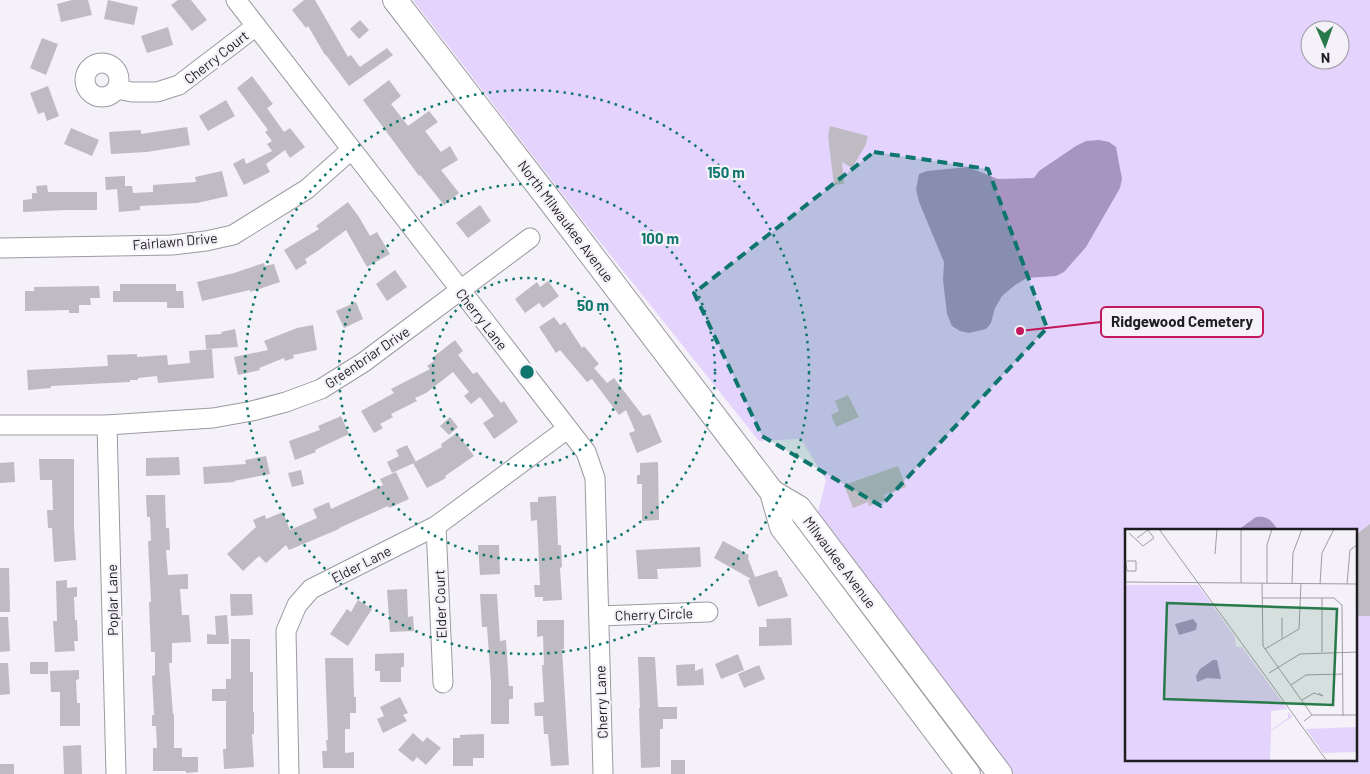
<svg xmlns="http://www.w3.org/2000/svg" width="1370" height="774" viewBox="0 0 1370 774" font-family="Barlow,sans-serif">
  <rect width="100%" height="100%" fill="#f4f1f8"/>
  <path fill="#e4d3fc" fill-rule="evenodd" d="M 413,0 L 1370,0 L 1370,774 L 1014,774 L 817,516 L 826,480 L 801,439 L 759,441 L 584,222 ZM 1310,30 L 1340,30 L 1340,60 L 1310,60 ZM 1126,530 L 1356,530 L 1356,760 L 1126,760 Z"/>
  <g fill="#a794c1">
    <polygon points="1099,140 1109,142 1116,147 1122,179 1120,188 1086,247 1064,272 1056,276 1027,278 1015,285 1002,296 995,308 991,323 986,329 969,333 960,331 952,326 947,314 943,280 944,262 919,202 916,189 919,174 927,171 968,167 998,179 1034,178 1039,171 1076,146 1086,141"/>
    <path d="M 1256,517 C 1268,516 1272,521 1278,530 L 1238,530 Z"/>
  </g>
  <g fill="#bebbc2">
    <polygon points="72,0 88,0 92,15 61,22 57,4"/>
    <polygon points="108,0 138,7 134,25 104,19"/>
    <polygon points="178,0 191,0 207,20 192,31 171,5"/>
    <polygon points="304,0 315,0 348,57 351,55 360,67 387,48 393,55 349,86 326,55 325,55 308,26 306,28 292,10"/>
    <polygon points="360,20 369,30 359,39 350,29"/>
    <polygon points="168,27 173,45 147,53 141,36"/>
    <polygon points="42,38 58,44 46,75 30,68"/>
    <polygon points="252,76 273,104 267,108 284,132 290,128 305,147 290,158 285,150 266,164 270,172 244,185 233,164 244,158 246,164 272,151 267,144 272,141 265,132 268,130 237,88"/>
    <polygon points="389,80 401,96 391,104 408,126 429,111 438,122 425,131 441,152 450,146 458,160 441,170 459,193 444,205 420,175 419,176 363,100"/>
    <polygon points="48,86 59,116 47,121 44,112 38,114 30,93"/>
    <polygon points="226,100 235,116 208,131 199,116"/>
    <polygon points="830,126 868,136 865,146 852,168 842,162 844,184 834,185 828,136"/>
    <polygon points="187,127 190,145 147,152 111,154 109,132 141,130 141,134"/>
    <polygon points="71,128 99,140 92,156 64,144"/>
    <polygon points="222,171 228,196 197,203 140,206 140,210 119,212 117,189 106,190 105,177 125,176 125,186 132,186 133,193 153,192 153,185 196,182 195,177"/>
    <polygon points="47,185 48,192 97,192 97,210 66,210 23,212 23,200 32,199 32,193 37,193 36,186"/>
    <polygon points="348,202 359,217 370,236 377,232 390,254 367,267 346,230 319,250 305,259 307,263 296,270 284,250 319,229 316,226"/>
    <polygon points="480,205 491,221 468,238 456,223"/>
    <polygon points="264,263 265,266 274,264 280,282 250,292 250,290 202,301 197,282 234,273"/>
    <polygon points="395,270 407,287 387,301 376,284"/>
    <polygon points="548,281 559,296 543,308 539,303 525,313 515,299 537,282 540,287"/>
    <polygon points="120,284 176,284 176,291 183,291 184,308 167,308 167,302 113,302 113,291 120,291"/>
    <polygon points="99,286 100,298 90,298 91,305 79,305 79,313 69,313 69,310 25,311 25,291 34,291 34,287"/>
    <polygon points="356,302 363,319 344,328 336,311"/>
    <polygon points="554,317 560,325 565,322 582,348 584,346 599,364 594,368 607,383 614,378 643,416 650,414 662,442 637,453 629,433 635,431 626,410 619,415 592,379 587,382 560,350 556,353 539,327"/>
    <polygon points="313,325 317,350 293,355 294,358 285,361 284,358 259,368 260,370 238,375 234,357 268,350 264,341 297,328"/>
    <polygon points="235,329 238,347 206,349 205,335 222,334 221,332"/>
    <polygon points="455,340 463,351 458,355 473,374 477,372 501,403 504,401 518,422 494,439 483,423 494,416 480,397 471,404 464,396 469,392 453,372 426,393 415,398 417,401 391,414 393,417 380,424 383,428 374,433 361,411 394,393 391,389 430,369 427,366 434,361 432,358"/>
    <polygon points="212,349 214,378 158,383 157,376 138,378 138,380 130,380 130,382 51,386 51,388 28,390 27,370 108,366 107,355 137,354 137,357 167,355 168,365 190,363 189,351"/>
    <polygon points="848,395 859,417 836,427 831,415 839,411 835,401"/>
    <polygon points="341,416 349,434 315,450 316,452 295,460 289,441 320,430 318,426"/>
    <polygon points="450,417 458,427 449,435 440,426"/>
    <polygon points="457,433 474,456 445,476 446,478 427,488 413,463 442,447 441,444"/>
    <polygon points="407,445 416,462 392,473 387,462 399,456 396,450"/>
    <polygon points="266,456 270,474 234,481 235,482 204,484 203,467 246,464 245,460"/>
    <polygon points="179,457 180,475 146,476 146,458"/>
    <polygon points="39,459 74,459 74,527 76,560 54,562 52,528 48,528 47,510 53,510 52,480 40,480"/>
    <polygon points="14,462 15,482 0,483 0,463"/>
    <polygon points="658,462 659,520 642,521 642,484 637,484 637,475 640,475 640,463"/>
    <polygon points="898,466 906,487 884,495 886,500 869,506 868,502 853,508 844,485"/>
    <polygon points="301,470 304,484 292,487 288,473"/>
    <polygon points="396,472 409,499 389,508 388,506 339,528 339,529 289,550 286,545 266,563 259,556 243,571 227,554 256,527 253,520 265,515 266,519 283,512 290,530 317,518 313,509 329,502 331,509 383,485 380,479"/>
    <polygon points="146,495 165,495 166,528 169,528 170,550 166,550 168,575 188,574 188,589 180,589 182,615 189,615 191,642 172,643 172,663 169,663 173,714 174,714 174,748 182,748 182,757 198,757 198,772 186,773 186,771 153,771 153,748 157,748 156,726 152,726 152,715 154,715 152,676 155,675 155,652 151,652 149,602 151,602 148,541 151,541 150,517 147,517"/>
    <polygon points="556,496 558,545 561,545 562,567 560,568 562,600 543,601 543,597 535,597 534,585 540,585 537,520 531,521 530,502 538,502 538,497"/>
    <polygon points="1370,524 1370,616 1361,616 1356,615 1356,535"/>
    <polygon points="723,541 749,555 748,558 755,577 777,570 779,577 781,577 788,596 758,607 748,580 751,579 714,558"/>
    <polygon points="478,545 499,545 500,574 480,575"/>
    <polygon points="700,547 701,567 657,569 658,579 638,579 636,550"/>
    <polygon points="0,568 9,568 10,612 0,612"/>
    <polygon points="67,580 67,588 77,587 77,597 74,597 75,620 77,620 78,641 74,641 75,651 55,652 53,621 57,621 56,581"/>
    <polygon points="407,589 408,617 413,616 414,631 390,632 387,590"/>
    <polygon points="230,594 252,594 253,615 231,616"/>
    <polygon points="480,594 497,594 500,641 506,640 509,686 513,686 513,699 509,699 509,724 491,724 491,683 487,627 482,627"/>
    <polygon points="358,600 372,609 348,646 330,634 347,609 351,612"/>
    <polygon points="227,615 229,644 207,644 207,634 216,635 215,616"/>
    <polygon points="0,617 8,617 10,651 0,652"/>
    <polygon points="791,618 792,645 759,646 759,627 767,627 766,619"/>
    <polygon points="537,620 564,620 564,649 562,649 569,765 551,766 548,734 544,734 543,716 535,716 534,703 544,702 542,665 544,665 543,636 537,637"/>
    <polygon points="231,639 250,639 250,672 253,672 253,712 254,712 254,734 252,734 254,767 224,769 223,749 226,749 226,701 212,701 212,689 226,689 226,679 231,679"/>
    <polygon points="404,653 404,667 401,667 401,682 380,682 380,671 375,671 375,654"/>
    <polygon points="738,654 744,670 721,679 715,664"/>
    <polygon points="638,657 655,657 658,707 677,707 677,719 663,719 663,729 660,729 660,767 641,768 639,708 640,708"/>
    <polygon points="325,658 353,658 354,697 356,697 356,713 350,713 350,729 345,729 345,753 354,752 354,768 323,768 322,751 327,751 326,740 328,740"/>
    <rect x="30" y="662" width="18" height="12"/>
    <polygon points="0,663 8,663 10,694 0,695"/>
    <polygon points="695,664 695,671 703,668 704,685 677,686 676,665"/>
    <polygon points="759,665 765,679 744,688 738,674"/>
    <polygon points="79,670 79,679 76,680 77,703 80,703 80,726 60,726 60,692 51,692 50,671"/>
    <polygon points="400,697 408,713 403,715 407,721 383,733 377,719 384,716 380,707"/>
    <polygon points="413,733 423,742 427,737 441,748 426,765 417,757 413,762 398,750"/>
    <polygon points="484,734 484,758 473,758 473,766 453,766 453,738 460,738 460,735"/>
    <polygon points="81,745 82,774 64,774 63,746"/>
    <rect x="671" y="760" width="14" height="14"/>
    <rect x="0" y="764" width="14" height="10"/>
  </g>
  <g fill="none" stroke-linecap="round" stroke-linejoin="round">
    <defs>
      <g id="minor">
        <polyline points="236,0 586,452 595,478 603,774"/>
        <circle cx="102" cy="80" r="17"/>
        <polyline points="117,89 132,92 157,92 179,85 256,26"/>
        <polyline points="0,248 172,245 206,241 233,235 307,189 351,150"/>
        <polyline points="0,425 107,425 213,418 252,411 286,402 321,389 364,362 530,238"/>
        <polyline points="107,425 116,774"/>
        <polyline points="436,526 443,683"/>
        <polyline points="599,616 708,612"/>
        <polyline points="289,774 286,631 297,605 311,589 436,526 567,429"/>
      </g>
      <g id="major">
        <polyline points="395,0 551,202 772,492 782,527 968,774"/>
        <polyline points="772,492 799,508 1000,774"/>
      </g>
    </defs>
    <use href="#minor" stroke="#9c9aa1" stroke-width="21"/>
    <use href="#major" stroke="#9c9aa1" stroke-width="26"/>
    <use href="#minor" stroke="#fff" stroke-width="19"/>
    <use href="#major" stroke="#fff" stroke-width="24"/>
  </g>
  <path fill="#0f766e" fill-opacity="0.2" stroke="#0f766e" stroke-width="4" stroke-dasharray="10 6" stroke-linejoin="round" d="M 874,152 L 988,169 L 1047,328 L 881,506 L 762,436 L 694,293 Z"/>
  <g fill="none" stroke="#0f766e" stroke-width="2.5" stroke-dasharray="2.5 5">
    <circle cx="527" cy="372" r="94"/>
    <circle cx="527" cy="372" r="188"/>
    <circle cx="527" cy="372" r="282"/>
  </g>
  <g text-anchor="middle" dominant-baseline="central" stroke-width="4.5" stroke-linejoin="round" paint-order="stroke">
    <g font-size="14" fill="#1e1d20" stroke="#f4f1f8">
      <text transform="translate(216 57) rotate(-38)">Cherry Court</text>
      <text transform="translate(566 221) rotate(53)">North Milwaukee Avenue</text>
      <text transform="translate(175 241) rotate(-5)">Fairlawn Drive</text>
      <text transform="translate(482 319) rotate(52)">Cherry Lane</text>
      <text transform="translate(367 357) rotate(-34)">Greenbriar Drive</text>
      <text transform="translate(840 562) rotate(53)">Milwaukee Avenue</text>
      <text transform="translate(361 564) rotate(-27)">Elder Lane</text>
      <text transform="translate(112 600) rotate(-91)">Poplar Lane</text>
      <text transform="translate(440 604) rotate(-92)">Elder Court</text>
      <text transform="translate(654 614) rotate(-2)">Cherry Circle</text>
      <text transform="translate(601 702) rotate(-92)">Cherry Lane</text>
    </g>
  </g>
  <g transform="translate(1125 529)">
    <rect width="232" height="232" fill="#f4f1f8"/>
    <path d="M 0,56 L 73,56 L 110,108 L 111,118 L 117,118 L 162,180 L 146,182 L 146,201 L 163,189 L 163,183 L 167,188 L 146,202 L 145,231 L 0,232 ZM 232,198 L 232,223 L 198,224 L 181,200 Z" fill="#e4d3fc"/>
    <path d="M 68,90 L 72,95 L 71,101 L 54,106 L 50,95 ZM 88,131 L 92,131 L 96,150 L 82,149 L 72,153 L 71,147 L 75,140 Z" fill="#a794c1"/>
    <path fill="none" stroke="#9e9ca2" stroke-width="1" d="M 34,0 L 202,232M 4,4 L 18,17 L 29,9 L 23,1 L 12,9M 90,25 L 92,0M 0,27 L 2,42 L 11,42 L 11,32 L 2,32M 0,53 L 233,55M 116,54 L 116,0M 137,54 L 138,117 L 187,186M 142,54 L 142,16 L 147,0M 167,54 L 168,24 L 177,0M 195,55 L 197,24 L 209,0M 222,55 L 225,21 L 233,15M 137,69 L 209,69 L 217,76M 217,76 L 218,187M 157,89 L 157,109M 140,120 L 174,100 L 176,54M 197,123 L 197,69M 144,144 L 175,125 L 233,123M 166,156 L 181,146 L 218,145M 177,171 L 189,164 L 198,167 L 194,164M 179,192 L 187,186 L 233,186"/>
    <path fill="#297a4b" fill-opacity="0.15" stroke="#297a4b" stroke-width="2.5" d="M 42,74 L 212,80 L 208,176 L 39,170 Z"/>
    <rect width="232" height="232" fill="none" stroke="#1e1d20" stroke-width="2.5"/>
  </g>
  <circle cx="527" cy="372" r="8" fill="#0f766e" stroke="#f4f1f8" stroke-width="2.5"/>
  <g font-size="15" text-anchor="middle" font-weight="bold" fill="#0f766e" stroke="#f4f1f8" stroke-width="4.5" stroke-linejoin="round" paint-order="stroke">
    <text x="726" y="178">150 m</text>
    <text x="660" y="244">100 m</text>
    <text x="593" y="311">50 m</text>
  </g>
  <path fill="none" stroke="#c2185b" stroke-width="2" d="M1020 331L1101 322"/>
  <circle fill="#c2185b" stroke="#f4f1f8" stroke-width="2" cx="1020" cy="331" r="5"/>
  <rect fill="#f4f1f8" stroke="#c2185b" stroke-width="2" x="1101" y="307" width="162" height="30" rx="5"/>
  <g font-size="15" text-anchor="middle" font-weight="bold" fill="#1e1d20">
    <text x="1182" y="327">Ridgewood Cemetery</text>
  </g>
  <g transform="translate(1325 45) rotate(178)"><circle r="24" fill="#f4f1f8" stroke="#9e9ca2"/>
  <path d="M0-4L9 19L0 12L-9 19Z" fill="#297a4b"/>
  <text y="-8" font-size="14" font-weight="bold" text-anchor="middle" fill="#1e1d20">N</text>
  </g>
</svg>
